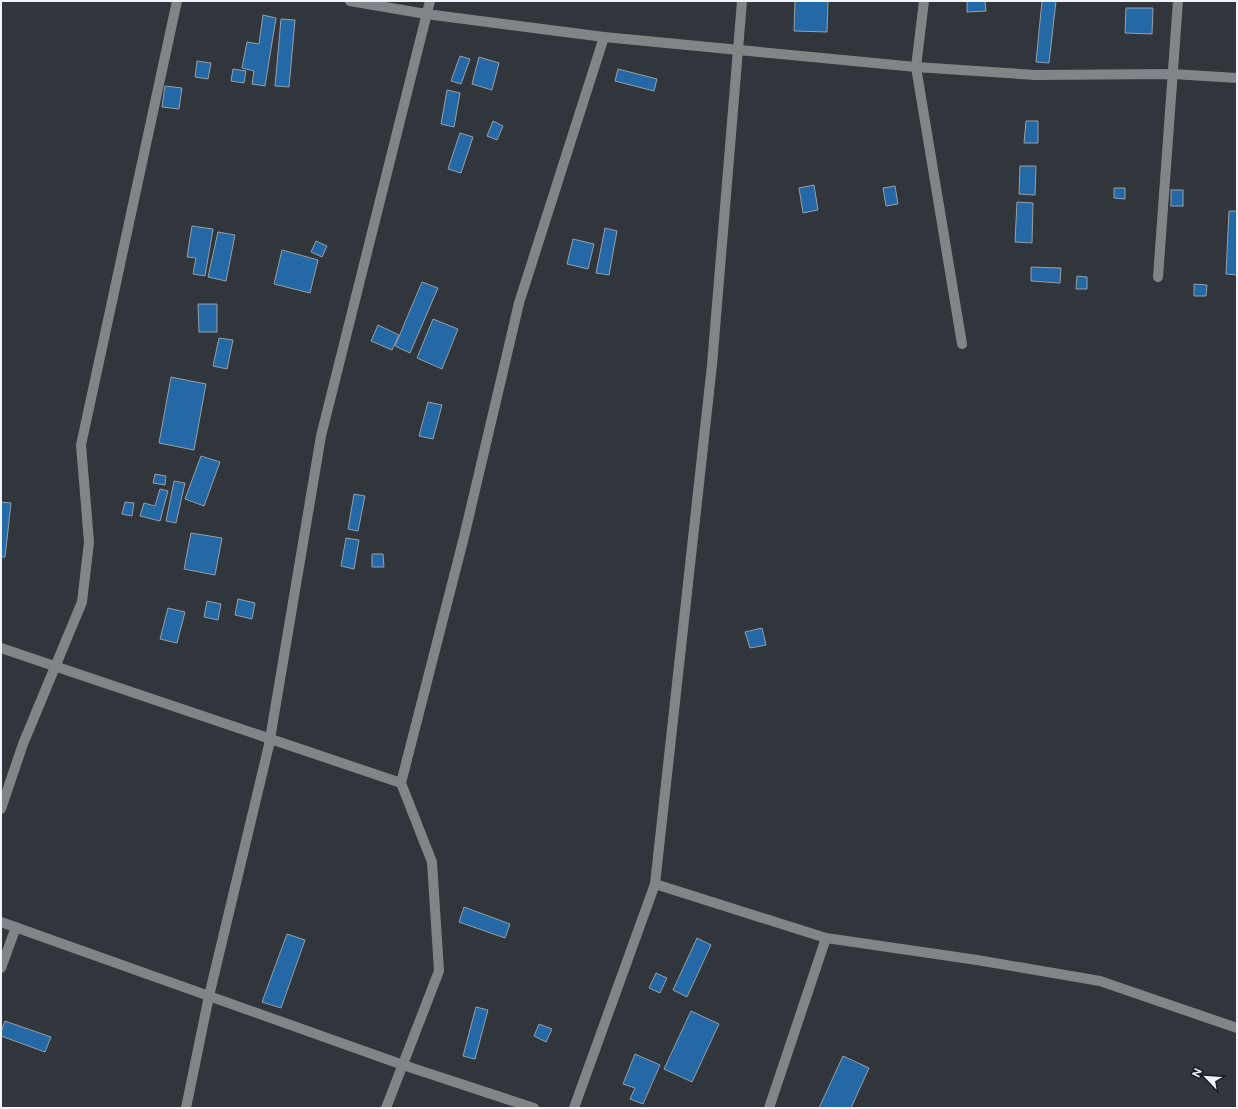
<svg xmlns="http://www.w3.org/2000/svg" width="1238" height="1109" viewBox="0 0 1238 1109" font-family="'Public Sans',sans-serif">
  <rect width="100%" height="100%" fill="#30363c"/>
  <g fill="#2468a6" stroke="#989fa6">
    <polygon points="795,1 828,1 827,32 794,31"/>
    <polygon points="967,1 985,1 986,11 967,12"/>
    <polygon points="1042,1 1056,1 1049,63 1036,62"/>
    <polygon points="1126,8 1153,8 1152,34 1125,33"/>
    <polygon points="263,15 276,18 265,86 252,84 254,71 242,68 247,42 259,44"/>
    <polygon points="281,19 295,20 289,87 275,86"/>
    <polygon points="460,56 470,59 461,84 451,81"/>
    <polygon points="479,57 499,63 492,90 472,84"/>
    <polygon points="197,61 211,63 208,79 195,77"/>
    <polygon points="233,69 246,71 244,83 231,81"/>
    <polygon points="618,69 657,79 654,91 615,81"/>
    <polygon points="165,86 182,88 179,109 162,107"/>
    <polygon points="447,90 460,93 454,127 441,124"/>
    <polygon points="493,121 503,126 497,140 487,136"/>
    <polygon points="1026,121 1038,121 1038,143 1024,143"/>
    <polygon points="460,133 473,137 461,173 448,169"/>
    <polygon points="1020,166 1036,166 1035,195 1019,194"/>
    <polygon points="814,185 818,210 803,213 799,188"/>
    <polygon points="895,186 898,204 886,206 883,188"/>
    <polygon points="1114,188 1125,188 1125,199 1114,198"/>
    <rect x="1171" y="190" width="12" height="16"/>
    <polygon points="1017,202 1033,203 1032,243 1015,242"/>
    <polygon points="1229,211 1237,211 1237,275 1226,274"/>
    <polygon points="192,226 213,229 205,276 193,274 196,258 187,257"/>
    <polygon points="605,228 617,231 609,275 596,273"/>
    <polygon points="218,232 235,235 226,281 208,277"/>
    <polygon points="573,239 594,244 588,269 567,264"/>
    <polygon points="316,241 327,246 322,257 311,252"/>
    <polygon points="282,250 318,260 310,293 274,284"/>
    <polygon points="1031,267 1061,268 1060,283 1031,281"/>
    <polygon points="1077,276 1087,277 1087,289 1076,289"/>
    <polygon points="422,282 438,288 410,353 395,346"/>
    <polygon points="1194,284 1207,285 1206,296 1194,296"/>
    <polygon points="198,304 217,304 217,332 199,332"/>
    <polygon points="433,319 458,329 442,369 417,358"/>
    <polygon points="378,325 399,335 392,350 371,341"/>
    <polygon points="219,338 233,340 227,369 213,366"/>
    <polygon points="171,377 206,384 194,450 159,443"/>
    <polygon points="428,402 442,405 433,439 419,436"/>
    <polygon points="201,456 220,462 204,506 185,499"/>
    <polygon points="155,474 166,476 165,485 153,483"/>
    <polygon points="174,481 185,483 176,523 166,521"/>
    <polygon points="160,489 168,491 160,521 140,516 144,503 155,506"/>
    <polygon points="354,494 365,496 358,531 348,529"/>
    <polygon points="1,502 11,503 5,557 1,557"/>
    <polygon points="125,502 134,503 132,516 122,514"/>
    <polygon points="191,533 222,538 215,575 184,569"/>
    <polygon points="346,538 359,540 354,569 341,566"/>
    <polygon points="372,554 383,554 384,567 372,567"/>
    <polygon points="238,599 255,603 252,619 235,615"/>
    <polygon points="207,601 221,604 218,620 204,617"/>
    <polygon points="168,608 185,612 177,643 160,639"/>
    <polygon points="762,628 766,645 750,648 745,632"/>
    <polygon points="464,907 510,924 505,938 459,922"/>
    <polygon points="287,934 305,940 281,1008 262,1002"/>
    <polygon points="697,938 711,945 687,997 673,990"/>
    <polygon points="656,973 667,978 660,993 649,988"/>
    <polygon points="476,1007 488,1010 475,1059 463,1056"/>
    <polygon points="691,1011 719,1024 692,1082 664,1069"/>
    <polygon points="5,1021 51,1037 45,1052 1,1036 1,1032"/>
    <polygon points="539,1024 552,1029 546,1042 534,1036"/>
    <polygon points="635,1054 660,1065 643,1104 630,1099 635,1088 623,1084"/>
    <polygon points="843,1056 869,1068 851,1108 819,1108"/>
  </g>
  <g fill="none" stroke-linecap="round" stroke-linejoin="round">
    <g stroke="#828588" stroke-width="10">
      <polyline points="350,1 426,14 604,37 916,67 1035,75 1173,74 1237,78"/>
      <polyline points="924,1 916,67 962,344"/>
      <polyline points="1158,277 1178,1"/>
      <polyline points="1,648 401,783"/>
      <polyline points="1,809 23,744 82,602 89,542 81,445 177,1"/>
      <polyline points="655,884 826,938 977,960 1100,981 1237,1028"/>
      <polyline points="1,922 403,1065 534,1108"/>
      <polyline points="1,968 16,927"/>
      <polyline points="186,1108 209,996 269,745 321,436 430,1"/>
      <polyline points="386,1108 439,971 432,862 401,783 464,537 519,303 604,37"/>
      <polyline points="574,1108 655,884 712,365 742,1"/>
      <polyline points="769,1108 826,938"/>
    </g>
  </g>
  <rect width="1238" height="1109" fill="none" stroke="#f0f4f8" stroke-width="4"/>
  <g transform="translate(1206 1077) rotate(295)" stroke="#1b1d20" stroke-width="3" paint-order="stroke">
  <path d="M0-3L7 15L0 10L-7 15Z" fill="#f0f4f8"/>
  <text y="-6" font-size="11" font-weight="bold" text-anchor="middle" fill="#f0f4f8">N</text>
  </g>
</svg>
